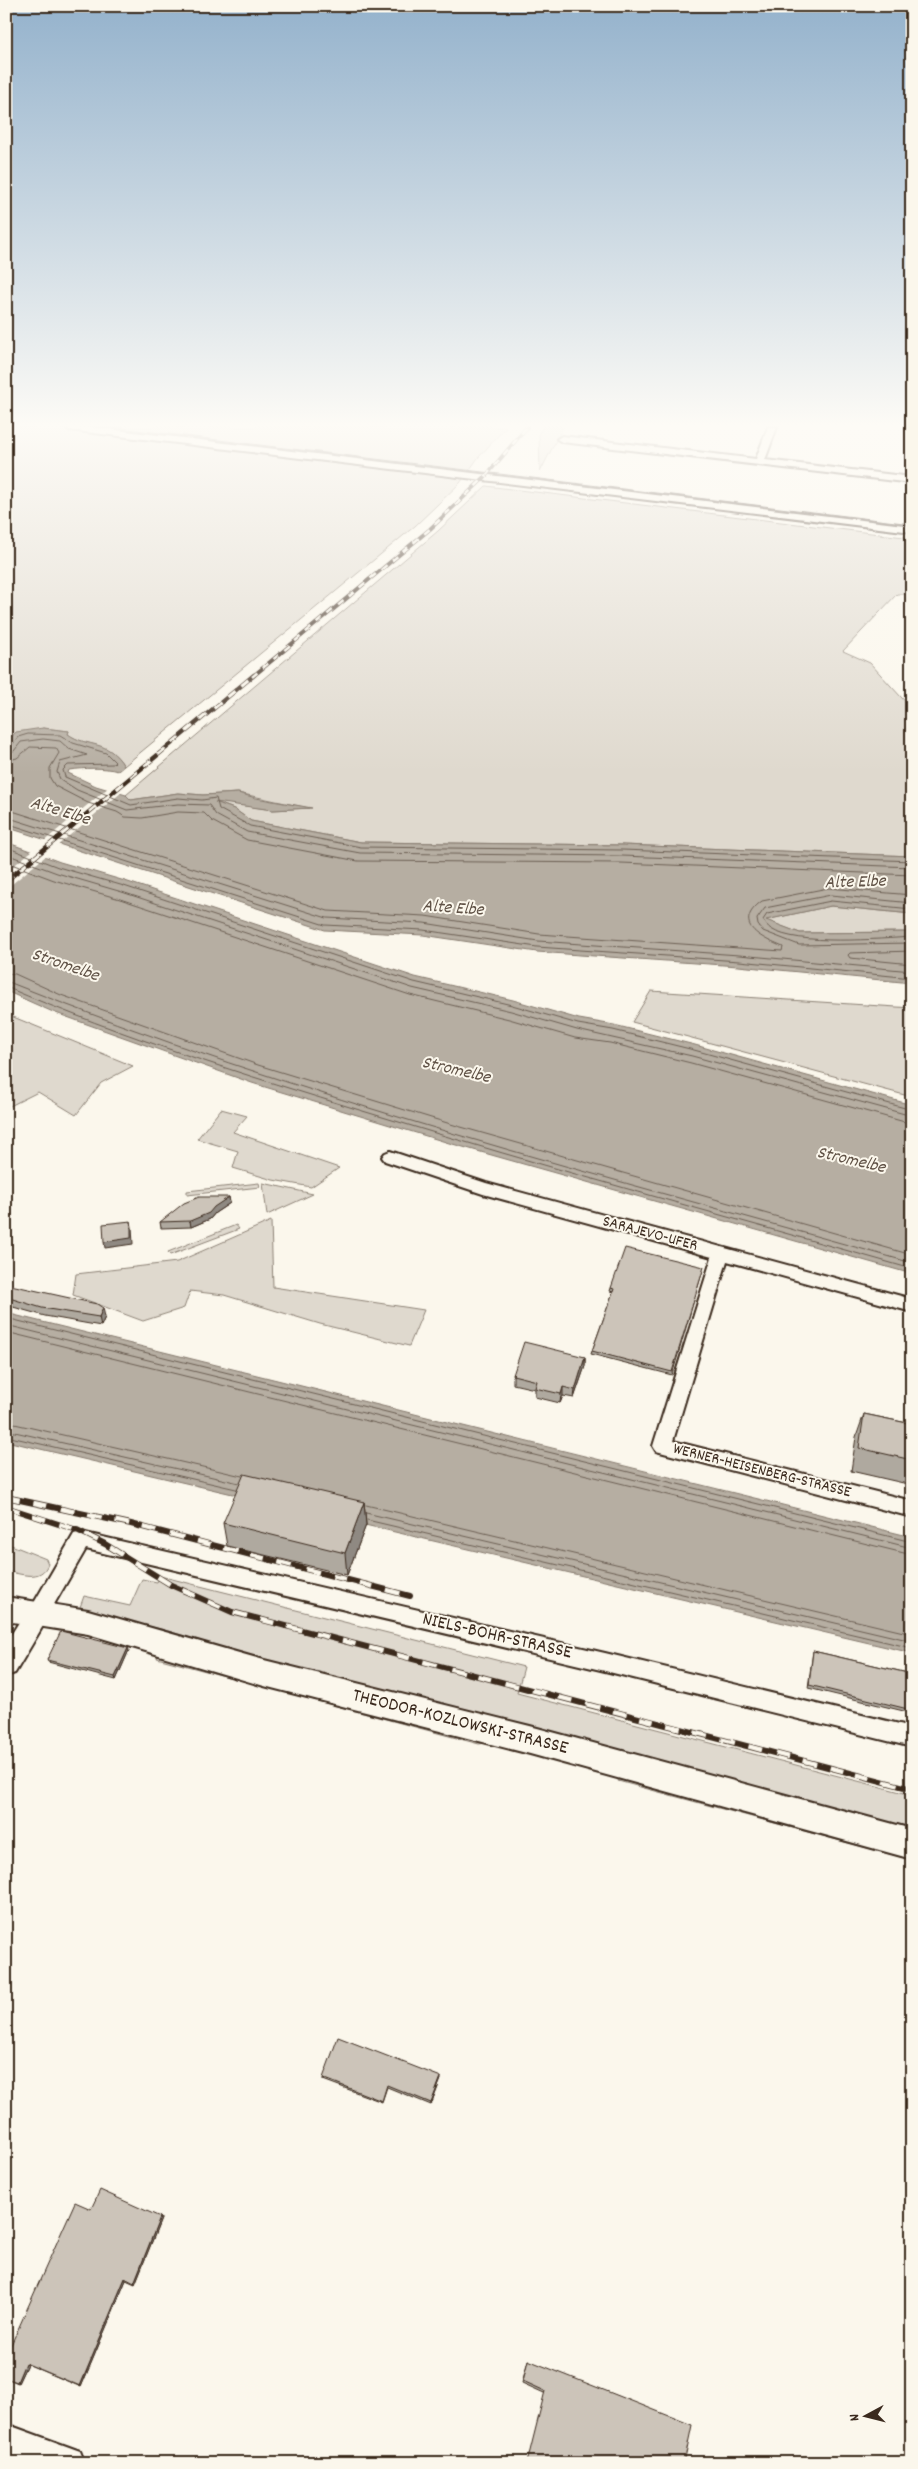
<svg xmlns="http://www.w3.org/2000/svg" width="918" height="2469" viewBox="0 0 918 2469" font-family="Dekko,sans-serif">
  <rect width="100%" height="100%" fill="#fbf7ec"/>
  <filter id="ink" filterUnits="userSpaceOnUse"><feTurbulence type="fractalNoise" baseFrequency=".02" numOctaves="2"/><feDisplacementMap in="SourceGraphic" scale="10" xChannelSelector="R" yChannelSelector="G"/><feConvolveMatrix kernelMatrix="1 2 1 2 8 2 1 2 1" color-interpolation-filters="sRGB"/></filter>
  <g filter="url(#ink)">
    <g fill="#dfd9ce" stroke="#8d8276">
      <path d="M 6,427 L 506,427 L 478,458 L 460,483 L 415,526 L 124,766 C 108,740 87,748 68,734 L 69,731 L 43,728 L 6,743 Z"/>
      <polygon points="543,427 563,427 540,472 539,433"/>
      <polygon points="486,486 912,538 912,594 897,594 843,651 870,663 912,709 912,856 622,845 361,842 251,821 234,809 213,801 273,810 309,808 238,793 203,795 178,793 131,800 126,795 438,531"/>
      <polygon points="831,906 912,914 912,932 800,933 765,920"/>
      <polygon points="651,991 912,1008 912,1097 632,1022"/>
      <polygon points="6,1014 133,1066 101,1083 76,1115 38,1092 6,1108"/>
      <polygon points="221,1109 247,1116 233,1132 339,1168 311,1187 273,1180 233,1168 238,1151 197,1139"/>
      <polygon points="259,1183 260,1187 187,1195 187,1191"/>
      <polygon points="263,1183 313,1194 267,1215"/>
      <polygon points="271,1221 273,1287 424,1310 409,1346 320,1324 224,1295 190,1291 184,1308 143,1321 73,1295 76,1274 177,1262"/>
      <polygon points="236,1225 239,1229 170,1255 168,1252"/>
      <path d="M 6,1543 L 46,1559 L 48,1564 C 41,1582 21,1574 6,1571 Z"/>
      <polygon points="160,1576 524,1667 517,1693 912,1795 912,1835 260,1659 165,1630 79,1610 84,1596 130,1606 142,1579 157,1582"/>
      <polygon points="158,1655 486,1743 479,1744 157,1658"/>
      <polygon points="619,1777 912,1855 912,1860 618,1781"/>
    </g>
    <g fill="#b6aea2" stroke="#85796d">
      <path d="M 43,728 L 69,731 L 68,734 C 89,749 107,738 124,766 L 118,771 C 103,767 85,768 69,770 L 68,773 L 96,786 L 126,795 L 131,800 L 178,793 L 203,795 L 238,793 L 256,798 L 312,808 L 273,810 L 215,802 L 234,809 L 251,821 L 361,842 L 622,845 L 912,856 L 912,914 L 831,906 L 766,920 L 800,933 L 912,932 L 912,983 L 738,966 L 537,952 L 423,935 L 325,930 L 6,827 L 6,743 L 16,732 Z"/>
      <polygon points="6,842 60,862 125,881 415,977 513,1000 579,1019 614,1025 695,1045 912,1105 912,1274 449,1143 252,1083 53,1012 6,991"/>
      <polygon points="6,1313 912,1537 912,1653 6,1441"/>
    </g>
    <g fill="#fbf7ec">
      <polygon points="109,787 122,792 57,846 43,842"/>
      <polygon points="33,850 47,855 6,889 6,872"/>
    </g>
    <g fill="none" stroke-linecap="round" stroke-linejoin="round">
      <g stroke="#6c5f53" stroke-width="1">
        <polyline points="6,747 12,745 18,737 28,734 60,735 73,743 106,753 115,762 113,764 68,765 63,770 65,777 131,805 178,798 202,800 216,798 219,809 250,826 361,847 622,850 912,861"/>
        <polyline points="6,753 14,751 21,742 43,739 60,741 69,749 87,755 60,762 57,772 60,779 77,790 127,810 178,804 209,805 216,815 247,832 360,853 622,856 912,867"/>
        <polyline points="6,761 17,758 30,747 56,748 59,753 50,768 50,778 55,786 88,803 117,812 125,817 142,818 178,812 204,813 212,821 247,840 358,861 621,863 912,875"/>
        <path d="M 6,809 L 328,911 L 425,916 L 539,934 L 782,951 L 783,947 C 761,938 731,924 762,901 L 828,888 L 912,895"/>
        <polyline points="6,817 327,918 424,923 538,941 739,955 912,971"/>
        <polyline points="6,823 325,925 423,930 537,947 739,961 912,978"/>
        <polyline points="6,847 58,867 124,886 414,982 512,1005 578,1024 613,1030 694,1050 912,1110"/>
        <polyline points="6,854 57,873 122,892 412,988 511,1011 577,1030 692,1056 912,1116"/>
        <polyline points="6,862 54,880 120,899 410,995 509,1019 575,1038 610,1043 691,1063 912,1124"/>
        <polyline points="912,903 831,895 765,908 757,919 758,925 763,931 799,945 912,943"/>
        <path d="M 912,909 L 831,901 L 767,914 L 763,920 C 765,923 768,927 771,929 C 797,946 880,939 912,937"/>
        <polyline points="912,951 850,953 848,955 850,958 912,964"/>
        <polyline points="6,973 15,974 61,995 258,1065 454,1125 912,1255"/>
        <path d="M 6,981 C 299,1099 608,1177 912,1263"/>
        <path d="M 6,987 C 123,1037 245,1075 366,1112 C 547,1168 730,1217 912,1269"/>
        <polyline points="6,1318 912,1542"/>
        <polyline points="6,1325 912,1548"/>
        <polyline points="6,1332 912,1555"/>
        <polyline points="6,1422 242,1476"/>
        <polyline points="6,1430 239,1483"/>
        <polyline points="6,1436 236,1489"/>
        <polyline points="366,1505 912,1634"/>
        <polyline points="366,1513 912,1641"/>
        <polyline points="367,1520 912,1648"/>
      </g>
      <defs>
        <g id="minor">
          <polygon points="65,427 92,427 912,526 912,532 69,430"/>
          <polygon points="768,427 777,427 765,460 912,477 912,483 562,442 557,439 562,436 756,459"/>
          <polygon points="390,1151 486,1183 912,1299 912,1312 727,1261 673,1441 912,1501 912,1517 656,1451 653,1446 712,1257 483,1194 385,1161 382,1157 385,1153"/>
          <polygon points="81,1532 605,1653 912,1727 912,1747 605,1671 86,1549 45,1620 38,1623 31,1620 28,1614 31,1608 74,1534"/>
        </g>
        <g id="tertiary">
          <polygon points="38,1603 47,1606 50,1614 15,1673 6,1676 6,1643 29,1606"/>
          <polygon points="6,2424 80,2451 85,2463 20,2463 6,2458"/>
        </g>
        <polygon id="secondary" points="6,1597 88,1610 264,1660 530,1726 912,1829 912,1859 530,1754 264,1686 88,1634 6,1621"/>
      </defs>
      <use href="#minor" stroke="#3b2a1e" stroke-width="4"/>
      <use href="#tertiary" stroke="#3b2a1e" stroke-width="4"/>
      <use href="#secondary" stroke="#3b2a1e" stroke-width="4"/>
      <use href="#minor" fill="#fbf7ec" fill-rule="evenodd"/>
      <use href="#tertiary" fill="#fbf7ec" fill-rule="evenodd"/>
      <use href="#secondary" fill="#fbf7ec" fill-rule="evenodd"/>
      <polyline stroke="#3b2a1e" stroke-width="1" points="111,427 912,524"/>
      <defs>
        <polyline id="rail-far2" points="252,677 430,529 484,478 527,427"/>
        <polyline id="rail-far1" points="6,881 254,675"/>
        <g id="rail">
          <polyline points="6,1497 131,1524 410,1596"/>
          <polyline points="6,1507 77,1530 105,1544 171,1585 232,1612 912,1789"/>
        </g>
      </defs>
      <use href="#rail-far2" stroke="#3b2a1e" stroke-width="4"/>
      <use href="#rail-far1" stroke="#3b2a1e" stroke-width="4.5"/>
      <use href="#rail" stroke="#3b2a1e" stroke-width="6"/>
      <use href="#rail-far2" stroke="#fbf7ec" stroke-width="2.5" stroke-dasharray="7" stroke-linecap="butt"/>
      <use href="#rail-far1" stroke="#fbf7ec" stroke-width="3" stroke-dasharray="9" stroke-linecap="butt"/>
      <use href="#rail" stroke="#fbf7ec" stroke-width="4.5" stroke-dasharray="14" stroke-linecap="butt"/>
    </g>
    <g fill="#afa99f" stroke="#3b2a1e">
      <polygon points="229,1197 230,1203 215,1213 210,1219 191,1227 161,1228 160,1222"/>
      <polygon points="703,1270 672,1375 591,1354 592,1351 613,1292 610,1291 611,1288"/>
      <polygon points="6,1284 105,1317 101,1326 45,1316 6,1305"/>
      <polygon points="585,1357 585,1366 574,1398 563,1396 560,1403 535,1397 535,1389 513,1384 513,1375"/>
      <polygon points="864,1414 912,1424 912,1485 851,1471 856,1437"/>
      <polygon points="364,1502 366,1525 347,1575 227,1546 223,1523"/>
      <polygon points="129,1650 116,1680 48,1662 47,1660"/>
      <polygon points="813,1651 912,1674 912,1713 808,1688"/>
      <polygon points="323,2078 441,2079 431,2105 387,2087 382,2102 323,2080"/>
      <polygon points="91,2209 160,2217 161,2219 135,2284 126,2280 81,2387 27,2364 18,2383 6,2378"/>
      <polygon points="528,2360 684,2463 544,2393 522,2383"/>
    </g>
    <g fill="#8f8982" stroke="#3b2a1e">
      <polygon points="229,1197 230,1203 215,1213 210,1219 191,1227 190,1221"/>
      <polygon points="131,1221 132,1227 133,1244 105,1248 104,1242"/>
      <polygon points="103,1308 105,1317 101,1326 99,1317"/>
      <polygon points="585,1357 585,1366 574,1398 575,1390"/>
      <polygon points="563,1387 563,1396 560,1403 561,1394"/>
      <polygon points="364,1502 366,1525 347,1575 345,1553"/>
      <polygon points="128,1648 129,1650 116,1680 115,1677"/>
      <polygon points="441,2077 441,2079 431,2105 431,2103"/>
      <polygon points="160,2217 161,2219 135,2284 134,2283"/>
      <polygon points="125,2278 126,2280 81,2387 80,2386"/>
      <polygon points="25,2363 27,2364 18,2383 17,2382"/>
    </g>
    <g fill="#ccc4b9" stroke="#3b2a1e">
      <polygon points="199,1197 229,1197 214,1207 209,1213 190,1221 160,1222 184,1203"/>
      <polygon points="131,1221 131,1238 104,1242 103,1224"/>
      <polygon points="625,1248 704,1267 672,1372 592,1351 614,1289 611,1288"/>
      <polygon points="6,1284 97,1304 103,1308 99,1317 42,1308 6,1297"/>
      <polygon points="524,1342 585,1357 575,1390 563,1387 561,1394 535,1388 537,1381 513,1375"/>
      <polygon points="864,1414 912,1424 912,1460 859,1448"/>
      <polygon points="244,1474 364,1502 345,1553 223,1523"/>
      <polygon points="61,1631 128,1648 115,1677 47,1660"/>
      <polygon points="813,1651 912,1674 912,1710 809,1685"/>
      <polygon points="338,2037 441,2077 431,2103 387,2085 382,2101 323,2078"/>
      <polygon points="100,2190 160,2217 134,2283 125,2278 80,2386 25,2363 17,2382 6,2378 6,2356 75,2202 91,2209"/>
      <polygon points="528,2360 692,2425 684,2463 527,2463 545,2391 523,2381"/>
    </g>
  </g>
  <linearGradient id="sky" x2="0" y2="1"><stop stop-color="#94b2cc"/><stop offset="0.55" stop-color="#fdfbf6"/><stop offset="1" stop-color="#fdfbf6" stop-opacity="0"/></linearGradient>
  <rect width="918" height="773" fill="url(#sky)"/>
  <g text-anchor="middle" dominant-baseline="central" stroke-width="4" stroke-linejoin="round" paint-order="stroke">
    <g font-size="16" fill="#3b2a1e" stroke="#fbf7ec">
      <text transform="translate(650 1234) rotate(15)">SARAJEVO-UFER</text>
      <text transform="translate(762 1471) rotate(14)">WERNER-HEISENBERG-STRASSE</text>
    </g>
    <g font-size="18" font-style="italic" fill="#605246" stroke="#fbf7ec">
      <text transform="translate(60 812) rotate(17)">Alte Elbe</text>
      <text transform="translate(855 883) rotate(-2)">Alte Elbe</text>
      <text transform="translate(453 909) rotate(4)">Alte Elbe</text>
      <text transform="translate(65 966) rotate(19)">Stromelbe</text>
      <text transform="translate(456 1071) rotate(13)">Stromelbe</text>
      <text transform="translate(851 1161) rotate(13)">Stromelbe</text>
    </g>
    <g font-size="19" fill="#3b2a1e" stroke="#fbf7ec">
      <text transform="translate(497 1637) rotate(13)">NIELS-BOHR-STRASSE</text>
      <text transform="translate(460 1723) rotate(14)">THEODOR-KOZLOWSKI-STRASSE</text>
    </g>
  </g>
  <rect width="918" height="2469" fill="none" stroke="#fbf7ec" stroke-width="25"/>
  <rect x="12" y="12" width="893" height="2444" fill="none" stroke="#3b2a1e" stroke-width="2" filter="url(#ink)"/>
  <g transform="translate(866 2416) rotate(263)" stroke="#fbf7ec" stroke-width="4" paint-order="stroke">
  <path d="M0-4L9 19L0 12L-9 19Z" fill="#3b2a1e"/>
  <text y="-8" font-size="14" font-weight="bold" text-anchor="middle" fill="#3b2a1e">N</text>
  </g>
</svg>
